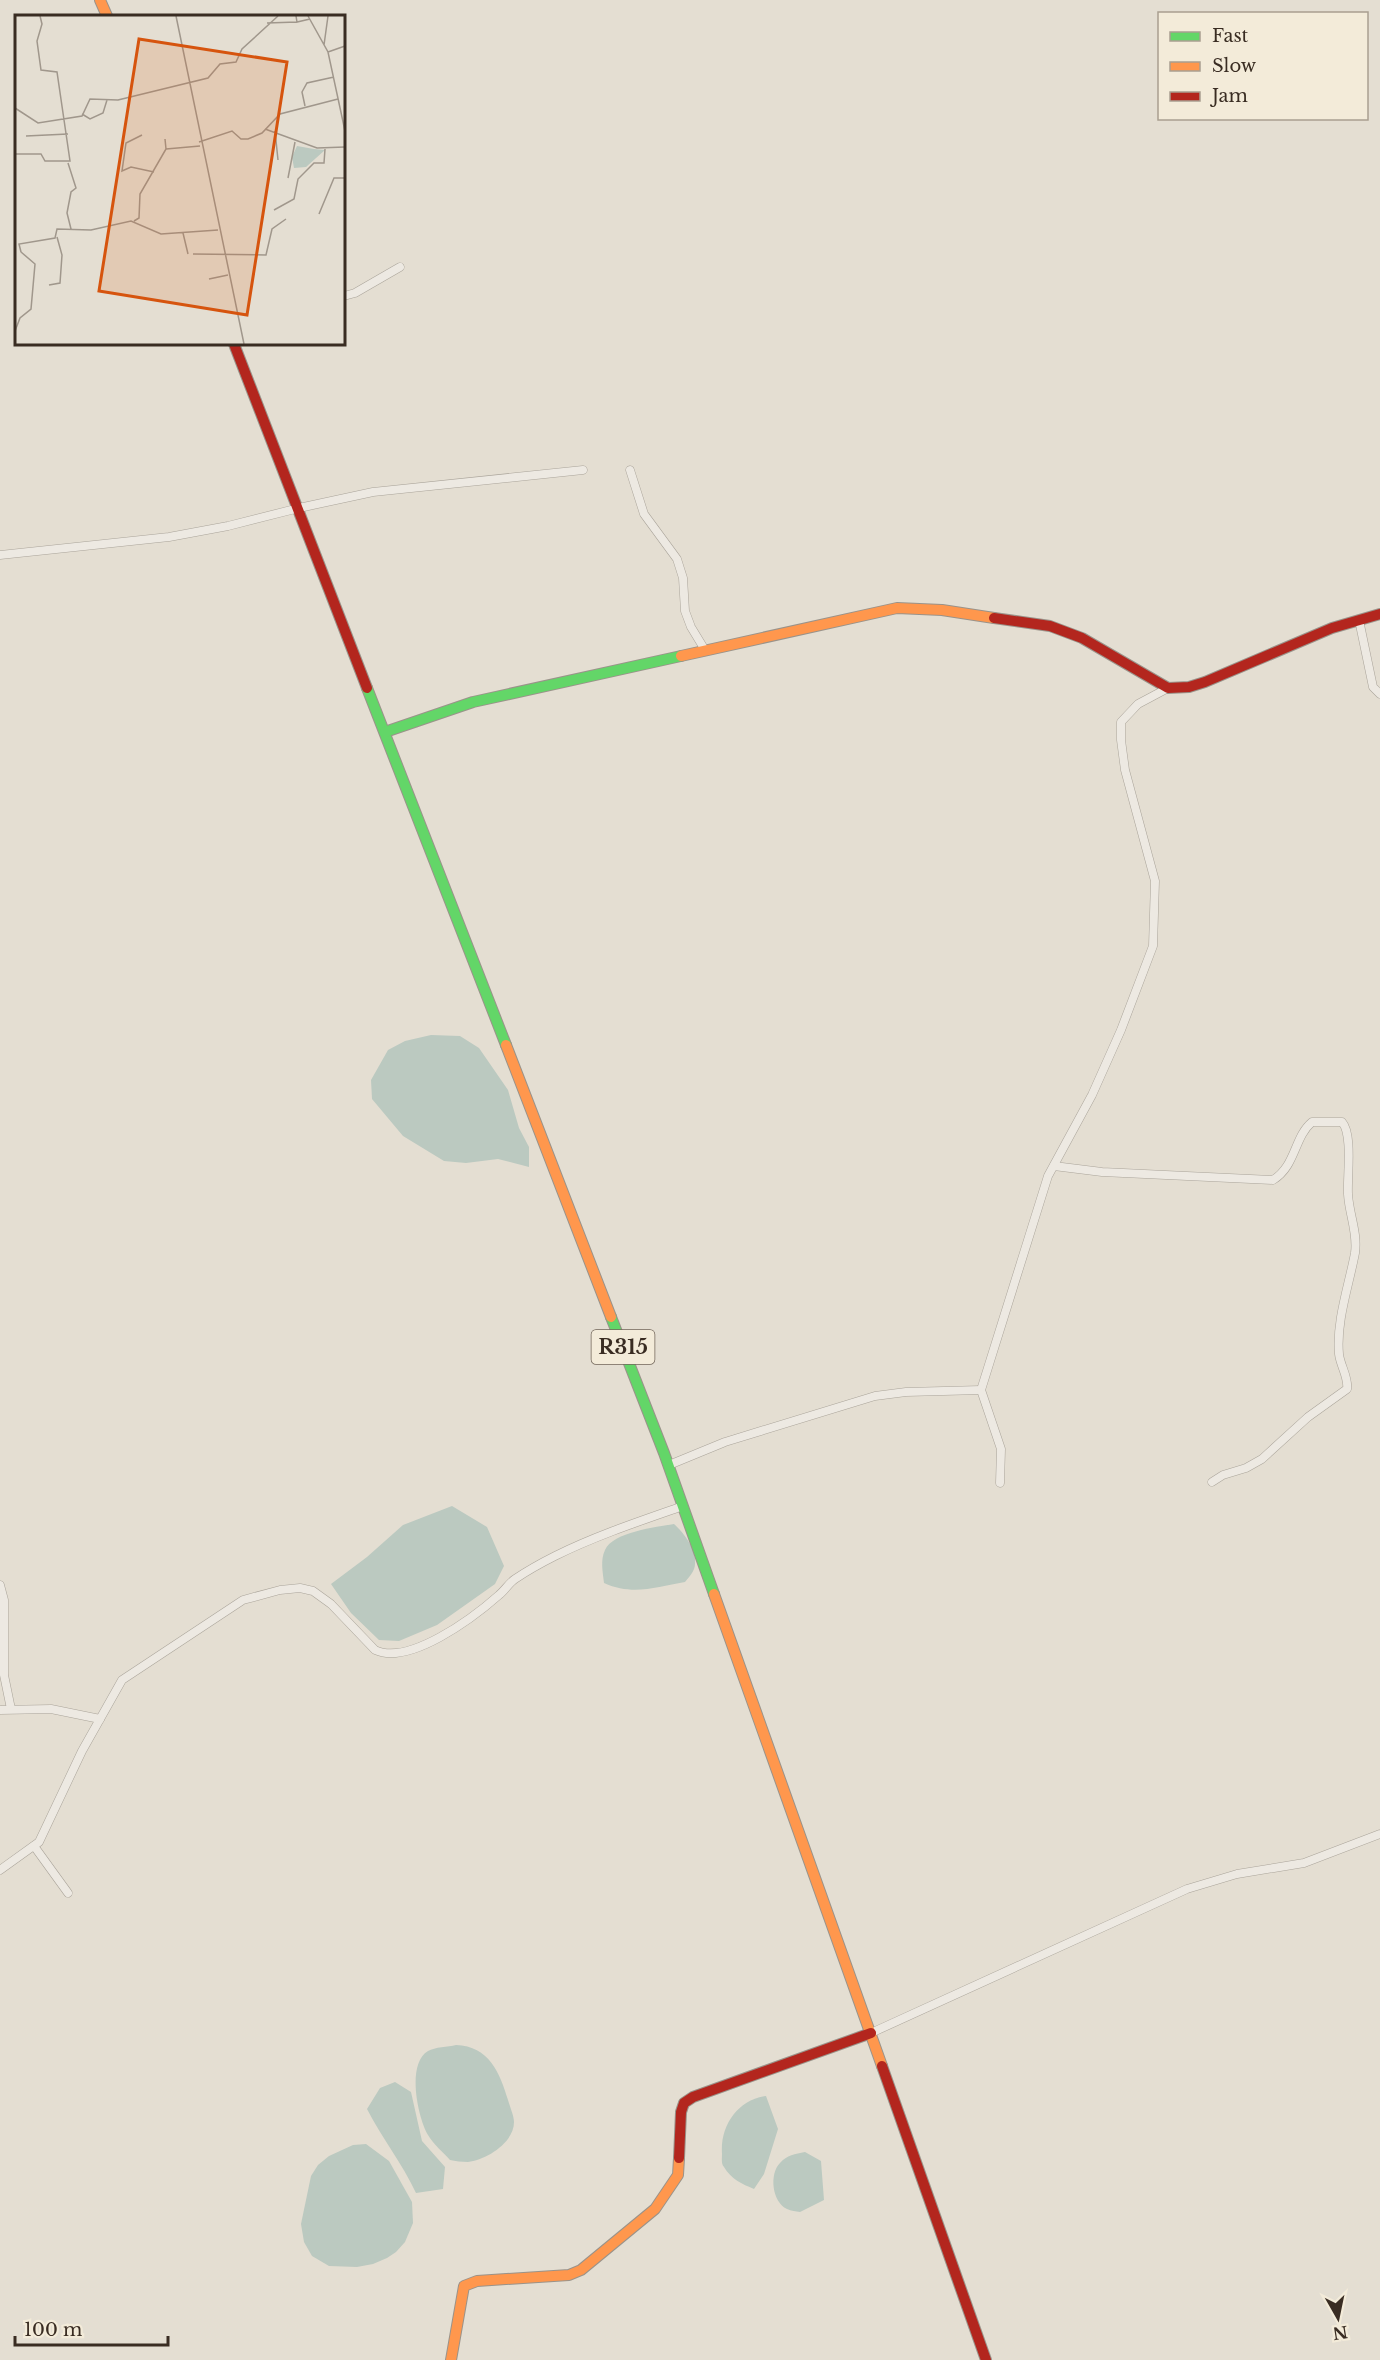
<svg xmlns="http://www.w3.org/2000/svg" width="1380" height="2360" viewBox="0 0 1380 2360" font-family="'Libre Baskerville',serif">
  <rect width="100%" height="100%" fill="#e4ded2"/>
  <g fill="#bbc9c0">
    <polygon points="431,1035 460,1036 479,1048 508,1090 519,1128 529,1147 529,1167 498,1159 466,1163 444,1161 403,1136 372,1099 371,1080 388,1050 405,1041"/>
    <polygon points="452,1506 487,1527 504,1566 495,1584 437,1625 399,1641 379,1640 351,1613 331,1584 367,1557 403,1525"/>
    <path d="M 674,1524 C 684,1533 697,1550 695,1564 C 695,1571 689,1577 685,1582 C 656,1587 633,1596 604,1583 C 603,1573 600,1560 605,1550 C 613,1532 656,1527 674,1524 Z"/>
    <path d="M 456,2045 C 489,2046 500,2073 508,2100 C 510,2107 514,2116 514,2122 C 514,2143 486,2160 468,2162 C 462,2162 455,2161 450,2160 C 443,2152 433,2144 428,2135 C 418,2118 406,2064 428,2051 C 435,2047 448,2047 456,2045 Z"/>
    <path d="M 395,2082 L 411,2092 L 422,2141 L 445,2167 L 443,2189 L 416,2193 C 402,2163 382,2138 367,2109 L 380,2088 Z"/>
    <path d="M 766,2096 L 778,2129 L 764,2174 L 754,2189 C 742,2184 731,2179 724,2167 C 721,2164 722,2158 722,2154 C 720,2125 738,2100 766,2096 Z"/>
    <polygon points="366,2144 389,2161 412,2202 413,2223 405,2242 396,2252 387,2258 373,2264 357,2267 329,2266 312,2256 304,2242 301,2224 311,2176 318,2165 329,2156 353,2145"/>
    <path d="M 805,2152 L 821,2161 L 824,2200 L 800,2212 C 796,2211 791,2211 787,2209 C 772,2202 769,2174 780,2163 C 787,2155 795,2154 805,2152 Z"/>
  </g>
  <g fill="none" stroke-linecap="round" stroke-linejoin="round">
    <defs>
      <g id="street">
        <polyline points="344,296 355,293 400,267"/>
        <polyline points="630,470 644,514 677,559 683,578 685,611 691,627 705,650"/>
        <polyline points="0,555 169,537 228,526 299,508 373,492 583,470"/>
        <polyline points="1359,620 1373,687 1380,694"/>
        <path d="M 1054,1166 L 1102,1172 L 1273,1180 C 1296,1166 1294,1137 1312,1122 L 1342,1122 C 1353,1134 1347,1177 1348,1194 C 1349,1214 1358,1233 1355,1253 C 1349,1285 1336,1321 1339,1354 C 1340,1365 1349,1378 1347,1389 L 1308,1417 L 1262,1459 L 1246,1468 L 1223,1475 L 1212,1482"/>
        <polyline points="669,1465 725,1442 875,1396 906,1392 981,1390"/>
        <polyline points="1000,1483 1001,1449 981,1390 1048,1176 1092,1095 1121,1030 1153,946 1155,881 1125,770 1121,740 1121,722 1138,704 1168,688"/>
        <polyline points="0,1585 4,1600 4,1675 11,1709"/>
        <polyline points="0,1710 51,1709 100,1719"/>
        <polyline points="34,1846 68,1893"/>
        <path d="M 0,1870 L 39,1842 L 82,1751 L 122,1680 L 243,1600 L 280,1590 L 300,1588 L 313,1591 L 331,1604 L 375,1650 C 409,1666 473,1618 499,1595 C 505,1590 509,1583 515,1579 C 527,1571 541,1563 555,1556 C 595,1536 640,1521 683,1506"/>
        <polyline points="871,2033 1187,1889 1237,1874 1304,1863 1380,1834"/>
      </g>
      <g id="fast">
        <polyline points="367,688 506,1045"/>
        <polyline points="385,732 473,702 681,656"/>
        <polyline points="611,1317 664,1453 714,1594"/>
      </g>
      <g id="slow">
        <polyline points="100,0 107,16"/>
        <polyline points="681,656 897,608 942,610 994,618"/>
        <polyline points="506,1045 611,1317"/>
        <polyline points="714,1594 882,2066"/>
        <polyline points="451,2360 464,2286 477,2281 569,2275 581,2270 655,2209 678,2175 679,2158"/>
      </g>
      <g id="jam">
        <polyline points="234,344 367,688"/>
        <polyline points="994,618 1050,626 1082,638 1168,688 1189,687 1205,682 1332,628 1380,614"/>
        <polyline points="882,2066 986,2360"/>
        <polyline points="679,2158 681,2112 684,2103 693,2097 871,2033"/>
      </g>
    </defs>
    <use href="#street" stroke="#aaa49a" stroke-width="9"/>
    <use href="#fast" stroke="#9a938a" stroke-width="12"/>
    <use href="#slow" stroke="#9a938a" stroke-width="12"/>
    <use href="#jam" stroke="#9a938a" stroke-width="12"/>
    <use href="#street" stroke="#ede9e2" stroke-width="8"/>
    <use href="#fast" stroke="#63d668" stroke-width="10"/>
    <use href="#slow" stroke="#ff974d" stroke-width="10"/>
    <use href="#jam" stroke="#b3261e" stroke-width="10"/>
  </g>
  <g text-anchor="middle" dominant-baseline="central" stroke-width="6" stroke-linejoin="round" paint-order="stroke">
    <rect fill="#f3ebd9" stroke="#716559" stroke-width="1.5" x="591.5" y="1330" width="63" height="34" rx="4.5"/>
    <g font-size="20" font-weight="bold" fill="#392c22">
      <text x="623" y="1347">R315</text>
    </g>
  </g>
  <g transform="translate(15 15)">
    <rect width="330" height="330" fill="#e4ded2"/>
    <path d="M 282,131 L 299,134 L 310,135 L 291,152 L 279,153 L 277,142 Z" fill="#bbc9c0"/>
    <path fill="none" stroke="#a0978c" stroke-width="1.5" d="M 161,1 L 229,329M 281,1 L 282,7 L 295,4M 293,1 L 313,37 L 330,116M 252,8 L 282,7M 309,30 L 313,1M 313,37 L 330,31M 290,91 L 287,77 L 292,68 L 319,62M 0,93 L 23,108 L 67,101 L 75,84 L 103,85 L 193,63 L 205,49 L 221,47 L 227,34 L 263,1M 67,99 L 75,104 L 88,98 L 92,85M 250,114 L 302,133 L 330,132M 260,116 L 263,145M 127,120 L 111,128 L 107,156 L 116,152 L 139,157M 11,121 L 53,119M 184,127 L 217,116 L 226,124 L 233,124 L 247,118 L 265,99 L 323,84M 151,134 L 185,131M 0,139 L 26,139 L 30,146 L 55,146 L 42,57 L 26,55 L 22,26 L 27,9 L 25,1M 53,148 L 61,173 L 56,177 L 52,198 L 56,214M 273,163 L 280,127M 259,195 L 279,184 L 283,164 L 299,148 L 309,148 L 310,134M 304,199 L 319,163 L 330,163M 119,206 L 124,203 L 125,179 L 151,134 L 150,124M 168,218 L 173,239M 6,237 L 4,229 L 40,223 L 42,214 L 76,215 L 116,206 L 146,219 L 203,215M 178,239 L 251,240 L 257,214 L 271,204M 194,264 L 213,260M 34,270 L 45,268 L 47,240 L 42,222M 0,316 L 5,303 L 16,294 L 20,249 L 6,237"/>
    <path fill="#d6540e" fill-opacity="0.15" stroke="#d6540e" stroke-width="3" d="M 124,24 L 272,47 L 232,300 L 84,276 Z"/>
    <rect width="330" height="330" fill="none" stroke="#392c22" stroke-width="3"/>
  </g>
  <rect x="1158" y="12" width="210" height="108" fill="#f3ebd9" stroke="#a99f90" stroke-width="1.5"/>
  <rect x="1170" y="32" width="30" height="9" fill="#63d668" stroke="#a99f90" stroke-width="1.5"/>
  <text x="1212" y="42" font-size="18" fill="#392c22">Fast</text>
  <rect x="1170" y="62" width="30" height="9" fill="#ff974d" stroke="#a99f90" stroke-width="1.5"/>
  <text x="1212" y="72" font-size="18" fill="#392c22">Slow</text>
  <rect x="1170" y="92" width="30" height="9" fill="#b3261e" stroke="#a99f90" stroke-width="1.5"/>
  <text x="1212" y="102" font-size="18" fill="#392c22">Jam</text>
  <g transform="translate(1338 2318) rotate(171)" stroke="#f3ebd9" stroke-width="4.5" paint-order="stroke">
  <path d="M0-4.5L10 22L0 15L-10 22Z" fill="#392c22"/>
  <text y="-9" font-size="16" font-weight="bold" text-anchor="middle" fill="#392c22">N</text>
  </g>
  <path d="M15 2336v9h153v-9" fill="none" stroke="#392c22" stroke-width="3"/>
  <text x="24" y="2336" font-size="18" fill="#392c22" stroke="#f3ebd9" stroke-width="4.5" paint-order="stroke">100 m</text>
</svg>
